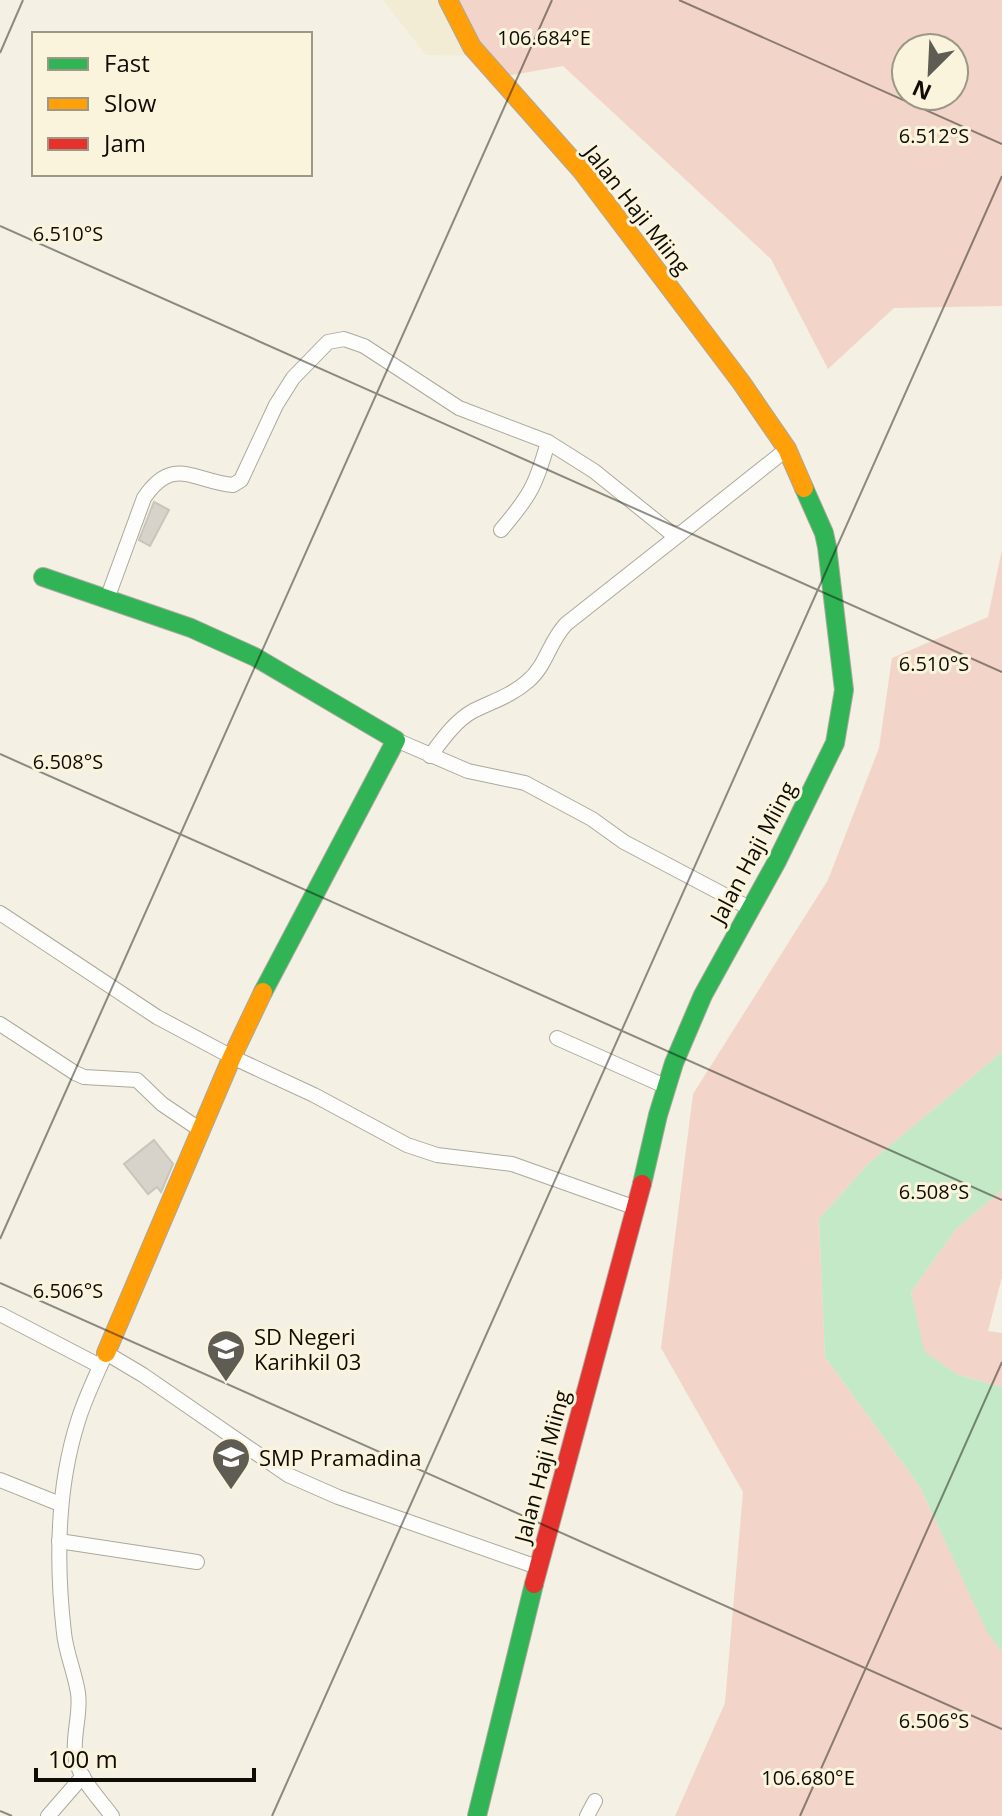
<svg xmlns="http://www.w3.org/2000/svg" width="1002" height="1816" viewBox="0 0 1002 1816" font-family="'Open Sans',sans-serif">
  <rect width="100%" height="100%" fill="#f4f0e3"/>
  <polygon fill="#f3ecd5" points="383,0 444,0 481,56 426,55"/>
  <g fill="#f2d5c8" fill-rule="evenodd">
    <path d="M 444,0 L 1002,0 L 1002,306 L 894,308 L 828,369 L 771,259 L 563,66 L 495,78 ZM 906,48 L 954,48 L 954,96 L 906,96 Z"/>
    <polygon points="1002,549 1002,1052 868,1164 819,1219 825,1357 920,1487 987,1631 1002,1652 1002,1816 675,1816 725,1703 743,1492 661,1348 693,1094 828,880 879,748 892,658 988,617"/>
    <polygon points="1002,1190 1002,1277 988,1331 1002,1333 1002,1387 958,1375 923,1351 911,1292 956,1229"/>
  </g>
  <polygon fill="#c4e9c6" points="1002,1052 1002,1190 956,1229 911,1292 924,1351 958,1375 1002,1387 1002,1652 987,1632 920,1487 825,1357 819,1219 868,1164"/>
  <g fill="#d8d3ca" stroke="#cac5bb" stroke-width="2">
    <polygon points="154,502 169,510 150,546 139,540"/>
    <polygon points="154,1140 173,1164 161,1192 157,1187 148,1194 124,1164"/>
  </g>
  <g fill="none" stroke-linecap="round" stroke-linejoin="round">
    <defs>
      <g id="street">
        <path d="M 501,530 C 530,496 536,485 548,442"/>
        <path d="M 107,599 L 144,498 C 173,455 193,481 233,485 L 241,480 L 276,405 L 293,378 L 328,342 L 344,339 L 364,346 L 459,408 L 548,442 L 594,471 L 671,533 L 680,534 L 787,449"/>
        <polyline points="396,740 468,771 525,783 592,819 624,842 751,909"/>
        <path d="M 430,756 C 442,740 455,721 473,711 C 493,701 511,696 528,681 C 546,666 549,642 566,624 L 680,534"/>
        <polyline points="0,913 157,1017 232,1057 314,1095 407,1145 437,1155 512,1164 636,1208"/>
        <polyline points="0,1024 75,1073 84,1077 137,1080 162,1104 202,1131"/>
        <polyline points="557,1038 667,1087"/>
        <polyline points="0,1314 100,1366"/>
        <polyline points="0,1480 60,1504"/>
        <polyline points="59,1541 197,1562"/>
        <polyline points="48,1816 83,1776"/>
        <path d="M 112,1816 C 99,1798 77,1777 75,1754 C 73,1733 81,1713 78,1693 C 75,1673 66,1653 64,1633 C 56,1563 56,1490 78,1421 C 85,1398 96,1376 106,1353 L 143,1375 L 288,1475 L 338,1497 L 540,1568"/>
        <polyline points="587,1816 595,1801"/>
      </g>
      <g id="fast">
        <polyline points="43,577 191,628 255,657 396,740 263,992"/>
        <polyline points="642,1184 658,1115 674,1063 703,995 776,863 835,743 844,690 827,547 824,533 804,488"/>
        <polyline points="477,1816 534,1584"/>
      </g>
      <g id="slow">
        <polyline points="448,0 472,47 581,170 741,382 787,449 804,488"/>
        <polyline points="106,1353 232,1057 263,992"/>
      </g>
      <polyline id="jam" points="534,1584 642,1184"/>
    </defs>
    <use href="#street" stroke="#aba89e" stroke-width="16"/>
    <use href="#fast" stroke="#aba89e" stroke-width="20"/>
    <use href="#slow" stroke="#aba89e" stroke-width="20"/>
    <use href="#jam" stroke="#aba89e" stroke-width="20"/>
    <use href="#street" stroke="#fdfdfb" stroke-width="14"/>
    <use href="#fast" stroke="#30b455" stroke-width="18"/>
    <use href="#slow" stroke="#ff9f0a" stroke-width="18"/>
    <use href="#jam" stroke="#e5322d" stroke-width="18"/>
  </g>
  <path fill="none" stroke="#0e0c05" stroke-width="2" stroke-opacity="0.45" d="M 679,0 L 1002,144M 0,53 L 23,0M 0,226 L 1002,672M 0,754 L 1002,1200M 0,1239 L 552,0M 0,1283 L 1002,1729M 0,1811 L 12,1816M 272,1816 L 1002,176M 800,1816 L 1002,1362"/>
  <defs>
    <symbol id="school-pin" viewBox="-11 -11 22 30"><path d="M0 17L-7.5 6A9.5 9.5 0 1 1 7.5 6Z" fill="#5e5c53" stroke="#fbf4dc"/><path d="M0-5L7-2L0 1L-7-2ZM-4 1L0 2.5L4 1V4Q0 6-4 4Z" fill="#fff"/></symbol>
  </defs>
  <g fill-rule="evenodd">
    <use href="#school-pin" x="204" y="1327" width="44" height="60"/>
    <use href="#school-pin" x="209" y="1435" width="44" height="60"/>
  </g>
  <g text-anchor="middle" dominant-baseline="central" stroke-width="6" stroke-linejoin="round" paint-order="stroke">
    <g font-size="22" fill="#0e0c05" stroke="#fbf4dc">
      <text transform="translate(638 209) rotate(52)">Jalan Haji Miing</text>
      <text transform="translate(752 852) rotate(-62)">Jalan Haji Miing</text>
      <text transform="translate(541 1466) rotate(-75)">Jalan Haji Miing</text>
    </g>
    <g font-size="22" fill="#0e0c05" stroke="#fbf4dc" text-anchor="start">
      <text x="254" y="1336">SD Negeri<tspan x="254" dy="25">Karihkil 03</tspan></text>
      <text x="259" y="1457">SMP Pramadina</text>
    </g>
  </g>
  <g font-size="20" text-anchor="middle" fill="#0e0c05" stroke="#fbf4dc" stroke-width="6" stroke-linejoin="round" paint-order="stroke">
    <text x="544" y="45">106.684°E</text>
    <text x="934" y="143">6.512°S</text>
    <text x="68" y="241">6.510°S</text>
    <text x="934" y="671">6.510°S</text>
    <text x="68" y="769">6.508°S</text>
    <text x="934" y="1199">6.508°S</text>
    <text x="68" y="1298">6.506°S</text>
    <text x="934" y="1728">6.506°S</text>
    <text x="808" y="1785">106.680°E</text>
  </g>
  <rect x="32" y="32" width="280" height="144" fill="#fbf4dc" stroke="#9c9786" stroke-width="2"/>
  <rect x="48" y="58" width="40" height="12" fill="#30b455" stroke="#9c9786" stroke-width="2"/>
  <text x="104" y="72" font-size="24" fill="#0e0c05">Fast</text>
  <rect x="48" y="98" width="40" height="12" fill="#ff9f0a" stroke="#9c9786" stroke-width="2"/>
  <text x="104" y="112" font-size="24" fill="#0e0c05">Slow</text>
  <rect x="48" y="138" width="40" height="12" fill="#e5322d" stroke="#9c9786" stroke-width="2"/>
  <text x="104" y="152" font-size="24" fill="#0e0c05">Jam</text>
  <g transform="translate(930 72) rotate(204)"><circle r="38" fill="#fbf4dc" stroke="#9c9786" stroke-width="2"/>
  <path d="M0-6L14 30L0 20L-14 30Z" fill="#5e5c53"/>
  <text y="-12" font-size="22" font-weight="bold" text-anchor="middle" fill="#0e0c05">N</text>
  </g>
  <path d="M36 1768v12h218v-12" fill="none" stroke="#0e0c05" stroke-width="4"/>
  <text x="48" y="1768" font-size="24" fill="#0e0c05" stroke="#fbf4dc" stroke-width="6" paint-order="stroke">100 m</text>
</svg>
